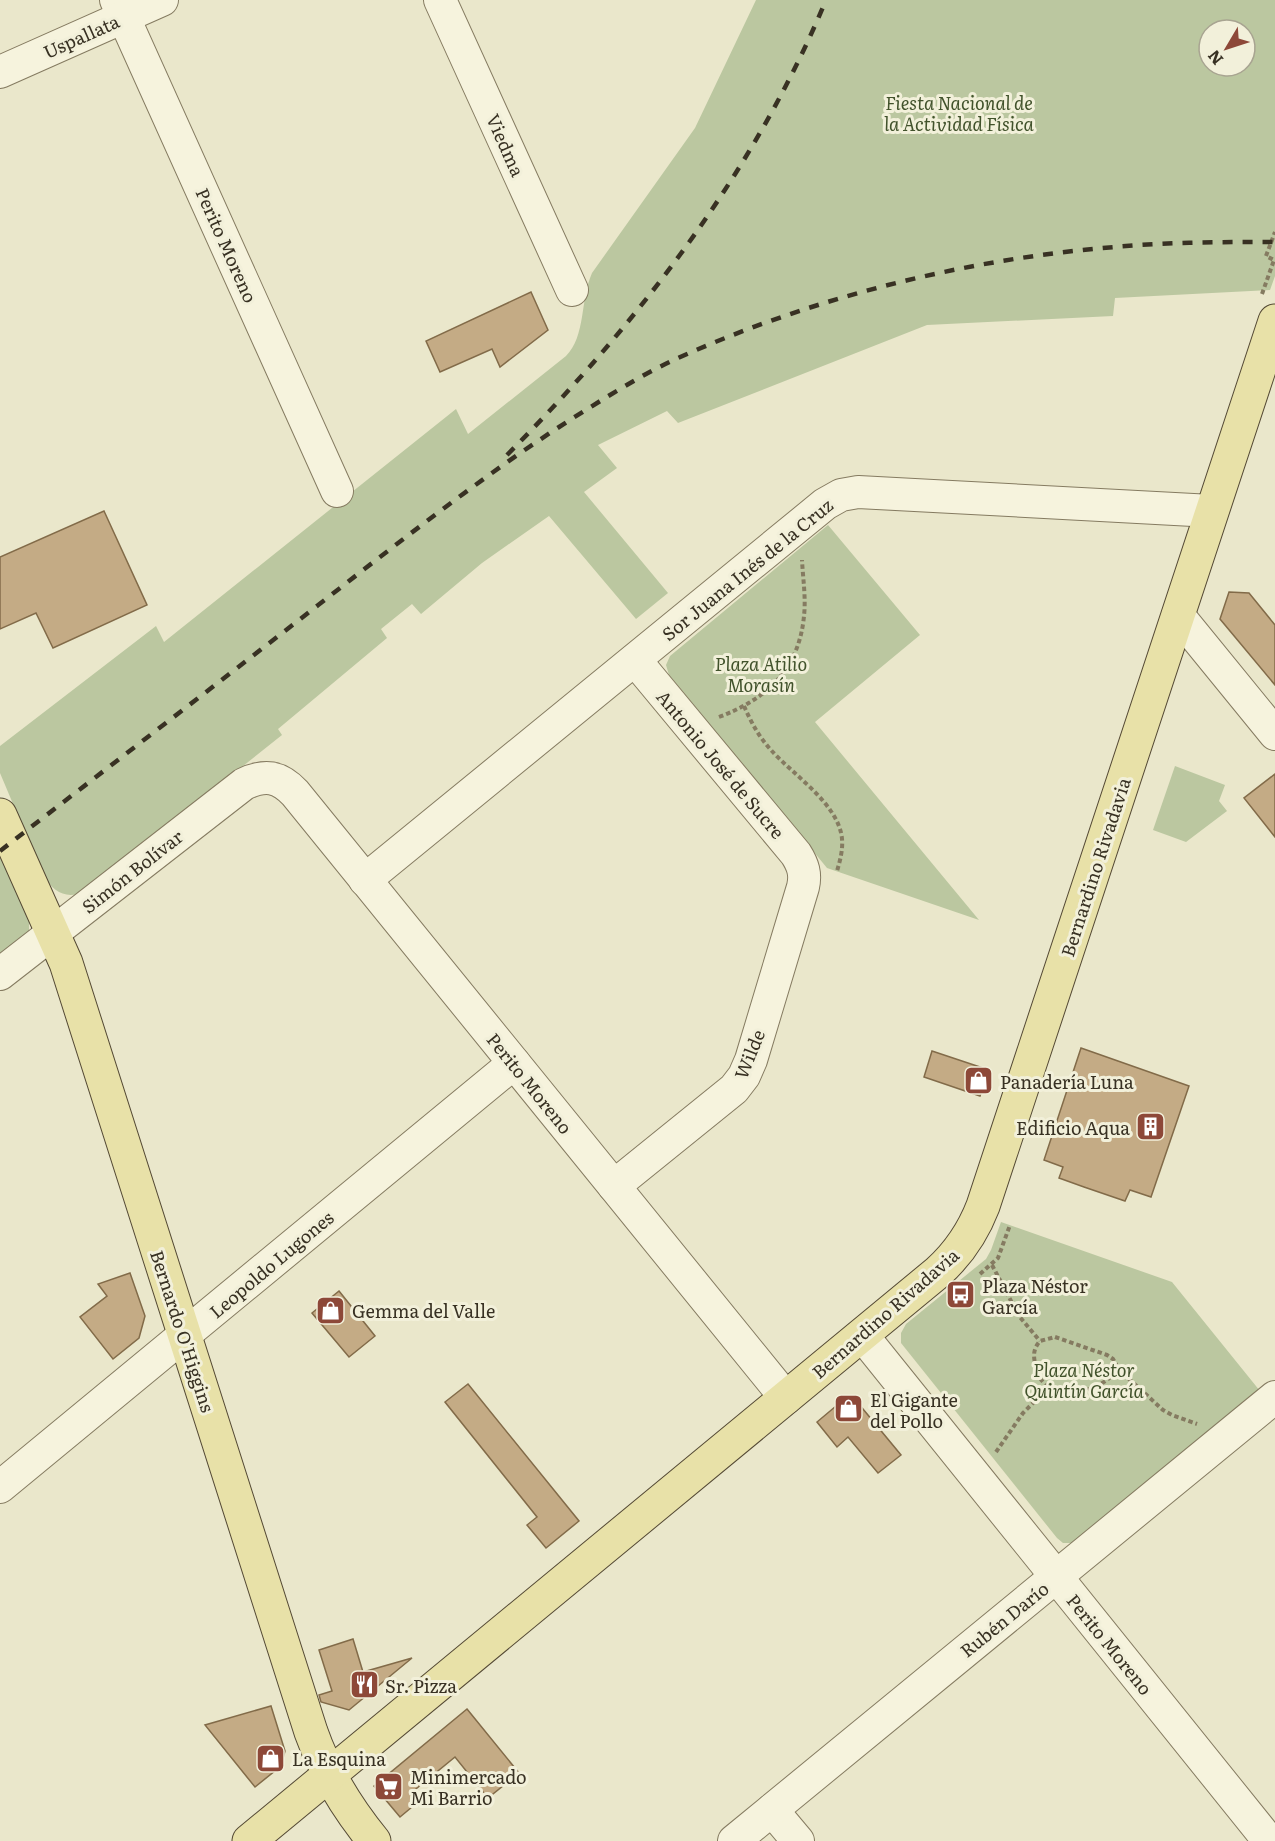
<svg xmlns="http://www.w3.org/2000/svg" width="1275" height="1841" viewBox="0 0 1275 1841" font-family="Literata,serif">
  <rect width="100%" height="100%" fill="#eae7cb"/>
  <g fill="#bbc7a0" fill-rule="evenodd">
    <path d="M 756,0 L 1275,0 L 1275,276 L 1270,290 L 1115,298 L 1113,316 L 927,325 L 678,423 L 667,411 L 598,445 L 617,468 L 584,492 L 668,593 L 636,619 L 549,516 L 482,563 L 421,614 L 412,604 L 381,629 L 387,638 L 278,729 L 282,735 L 86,891 C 67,900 54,893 43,875 L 0,773 L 0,746 L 156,626 L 164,642 L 456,409 L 468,434 L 566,356 C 586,336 580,300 592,273 L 695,128 ZM 1209,30 L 1245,30 L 1245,66 L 1209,66 Z"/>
    <polygon points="828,525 920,635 815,722 979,920 827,868 669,675 666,665 670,656"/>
    <polygon points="1175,766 1225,785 1219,801 1227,811 1186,842 1153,830"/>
    <polygon points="0,855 29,920 29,932 0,959"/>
    <polygon points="1001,1222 1172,1282 1260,1391 1074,1543 1063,1543 1057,1538 901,1343 901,1333 906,1324 986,1259 991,1250"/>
  </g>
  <g fill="#c4ab85" stroke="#826b49" stroke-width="1.5">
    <polygon points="531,292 548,330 500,367 492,349 440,372 426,341"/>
    <polygon points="104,511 147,605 53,648 36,613 0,629 0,557"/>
    <polygon points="1229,592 1249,593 1275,625 1275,685 1220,619"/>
    <polygon points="1275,774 1275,837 1244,798"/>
    <polygon points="1081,1048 1189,1086 1151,1197 1130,1190 1125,1201 1084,1187 1059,1178 1063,1167 1044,1160"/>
    <polygon points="932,1051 989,1070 980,1096 924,1077"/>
    <polygon points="130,1273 145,1316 139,1338 113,1359 80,1317 107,1296 98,1284"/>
    <polygon points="339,1291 375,1336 349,1357 312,1313"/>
    <polygon points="468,1384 579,1521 546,1548 527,1525 537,1517 445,1402"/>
    <polygon points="842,1401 858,1403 901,1455 878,1473 848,1437 837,1447 817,1422"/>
    <polygon points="353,1639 363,1672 412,1658 349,1710 321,1702 319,1695 332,1691 319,1650"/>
    <polygon points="271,1706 285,1751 281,1766 255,1787 205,1725"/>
    <polygon points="467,1709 519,1773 488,1798 455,1757 411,1793 418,1802 400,1817 374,1786"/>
  </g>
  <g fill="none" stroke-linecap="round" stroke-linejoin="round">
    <defs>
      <g id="minor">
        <polyline points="116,0 337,491"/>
        <polyline points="440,0 572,290"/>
        <polyline points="0,72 162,0"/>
        <polyline points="1178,615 1275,734"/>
        <polyline points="365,880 825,504 841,495 858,492 1212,511"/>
        <path d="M 0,974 L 244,784 C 265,774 279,776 295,793 L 786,1398"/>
        <path d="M 614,1186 L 734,1089 L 744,1076 L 751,1060 L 803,887 C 806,874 803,865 796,854 L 635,660"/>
        <polyline points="862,1335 1269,1841"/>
        <polyline points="0,1487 514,1063"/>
        <polyline points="772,1810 798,1841"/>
        <polyline points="734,1841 1275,1397"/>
      </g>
      <g id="major">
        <path d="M 0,815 L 66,963 L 311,1732 C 325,1772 347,1808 374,1841"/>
        <path d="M 249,1841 L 938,1272 C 959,1253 973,1232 983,1206 L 1275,321"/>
      </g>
    </defs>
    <use href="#minor" stroke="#857b61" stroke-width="34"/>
    <use href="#major" stroke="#544934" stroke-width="35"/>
    <g stroke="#857b61" stroke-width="4" stroke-dasharray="4.5 3" stroke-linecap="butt">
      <polyline points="1262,294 1274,260 1266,256 1275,232"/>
      <path d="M 744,706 C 751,722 759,737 771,750 C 793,775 839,804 842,839 C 843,850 840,861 837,871"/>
      <path d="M 719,717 C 767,699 799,669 804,616 C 806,598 803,579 802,560"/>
      <polyline points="992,1265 1019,1316 1040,1341"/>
      <polyline points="980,1274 998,1258 1010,1225"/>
      <path d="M 1055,1337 L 1107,1355 L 1113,1359 L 1116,1364 L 1116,1371 C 1096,1397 1040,1405 1035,1363 C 1033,1354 1034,1348 1040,1341 Z"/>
      <polyline points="1117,1368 1163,1410 1172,1415 1197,1424"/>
      <polyline points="996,1452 1023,1413 1048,1388"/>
    </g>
    <use href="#minor" stroke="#f6f3dd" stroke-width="32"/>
    <use href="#major" stroke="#e8e1a8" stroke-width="33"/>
    <g stroke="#383123" stroke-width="4.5" stroke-dasharray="10 10" stroke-linecap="butt">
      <path d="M 507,455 C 638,323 754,173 826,0"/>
      <path d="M 0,851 C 119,759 239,667 358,574 C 433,516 508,458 589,408 C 618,390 647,372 678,358 C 814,297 966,259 1115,247 C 1168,242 1222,242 1275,242"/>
    </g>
  </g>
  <defs>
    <symbol id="shop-square" viewBox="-11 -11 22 22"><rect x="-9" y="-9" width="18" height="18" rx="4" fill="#8d4838" stroke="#f2f0da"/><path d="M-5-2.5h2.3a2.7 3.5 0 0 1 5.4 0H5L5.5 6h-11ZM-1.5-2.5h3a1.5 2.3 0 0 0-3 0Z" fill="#fff"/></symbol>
    <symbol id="building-square" viewBox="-11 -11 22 22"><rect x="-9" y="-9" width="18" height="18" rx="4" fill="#8d4838" stroke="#f2f0da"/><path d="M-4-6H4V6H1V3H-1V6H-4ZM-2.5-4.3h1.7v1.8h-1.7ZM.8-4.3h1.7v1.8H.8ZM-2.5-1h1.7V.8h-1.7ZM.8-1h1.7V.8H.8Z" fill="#fff"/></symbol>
    <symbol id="bus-square" viewBox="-11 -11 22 22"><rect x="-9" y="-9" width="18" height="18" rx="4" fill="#8d4838" stroke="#f2f0da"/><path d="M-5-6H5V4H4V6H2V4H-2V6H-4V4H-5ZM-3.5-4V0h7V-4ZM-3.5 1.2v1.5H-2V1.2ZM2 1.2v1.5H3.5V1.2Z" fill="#fff"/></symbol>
    <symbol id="restaurant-square" viewBox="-11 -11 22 22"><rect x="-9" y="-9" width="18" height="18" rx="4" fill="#8d4838" stroke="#f2f0da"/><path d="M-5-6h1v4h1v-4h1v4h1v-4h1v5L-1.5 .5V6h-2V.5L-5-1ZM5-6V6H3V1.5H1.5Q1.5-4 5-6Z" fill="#fff"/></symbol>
    <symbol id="supermarket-square" viewBox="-11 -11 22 22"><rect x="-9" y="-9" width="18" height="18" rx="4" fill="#8d4838" stroke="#f2f0da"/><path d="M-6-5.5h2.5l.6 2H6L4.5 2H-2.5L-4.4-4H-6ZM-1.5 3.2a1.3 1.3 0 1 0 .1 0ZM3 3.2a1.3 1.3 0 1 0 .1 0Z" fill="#fff"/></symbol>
  </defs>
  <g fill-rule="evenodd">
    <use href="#shop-square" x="962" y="1064" width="33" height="33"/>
    <use href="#building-square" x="1134" y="1110" width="33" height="33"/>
    <use href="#bus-square" x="944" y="1278" width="33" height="33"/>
    <use href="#shop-square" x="314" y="1294" width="33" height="33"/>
    <use href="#shop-square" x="832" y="1392" width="33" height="33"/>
    <use href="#restaurant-square" x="348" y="1668" width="33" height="33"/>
    <use href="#shop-square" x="254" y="1742" width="33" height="33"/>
    <use href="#supermarket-square" x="372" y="1770" width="33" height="33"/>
  </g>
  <g text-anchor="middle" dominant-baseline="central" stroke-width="6" stroke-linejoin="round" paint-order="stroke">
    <g font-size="18" fill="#383123" stroke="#f2f0da">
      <text transform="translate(81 36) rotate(-24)">Uspallata</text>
      <text transform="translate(506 145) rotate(66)">Viedma</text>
      <text transform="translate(227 245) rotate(66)">Perito Moreno</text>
      <text transform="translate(747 569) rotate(-39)">Sor Juana Inés de la Cruz</text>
      <text transform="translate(721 764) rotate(50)">Antonio José de Sucre</text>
      <text transform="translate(1095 867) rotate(-72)">Bernardino Rivadavia</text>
      <text transform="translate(132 871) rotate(-38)">Simón Bolívar</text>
      <text transform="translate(749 1054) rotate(-68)">Wilde</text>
      <text transform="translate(530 1083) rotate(51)">Perito Moreno</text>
      <text transform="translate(271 1264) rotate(-40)">Leopoldo Lugones</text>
      <text transform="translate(885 1313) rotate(-41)">Bernardino Rivadavia</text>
      <text transform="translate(183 1331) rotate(72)">Bernardo O'Higgins</text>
      <text transform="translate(1004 1619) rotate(-39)">Rubén Darío</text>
      <text transform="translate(1110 1644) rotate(51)">Perito Moreno</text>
    </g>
    <g font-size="18" font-style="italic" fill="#41522b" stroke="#f2f0da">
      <text x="959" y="102">Fiesta Nacional de<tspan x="959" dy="21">la Actividad Física</tspan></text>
      <text x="761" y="663">Plaza Atilio<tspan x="761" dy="21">Morasín</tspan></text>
      <text x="1084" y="1369">Plaza Néstor<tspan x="1084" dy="21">Quintín García</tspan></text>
    </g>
    <g font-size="18" fill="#383123" stroke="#f2f0da" text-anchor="start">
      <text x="1000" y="1081">Panadería Luna</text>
      <text x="1130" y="1127" text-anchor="end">Edificio Aqua</text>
      <text x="982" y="1285">Plaza Néstor<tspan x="982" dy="21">García</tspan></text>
      <text x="352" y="1310">Gemma del Valle</text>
      <text x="870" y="1399">El Gigante<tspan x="870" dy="21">del Pollo</tspan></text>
      <text x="385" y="1685">Sr. Pizza</text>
      <text x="292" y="1758">La Esquina</text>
      <text x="410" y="1776">Minimercado<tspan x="410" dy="21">Mi Barrio</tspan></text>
    </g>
  </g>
  <g transform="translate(1227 48) rotate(231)"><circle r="28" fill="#f2f0da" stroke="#a8a491" stroke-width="1.5"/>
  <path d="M0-4.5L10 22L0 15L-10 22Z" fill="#8d4838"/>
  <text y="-9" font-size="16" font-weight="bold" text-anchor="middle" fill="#383123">N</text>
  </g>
</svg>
